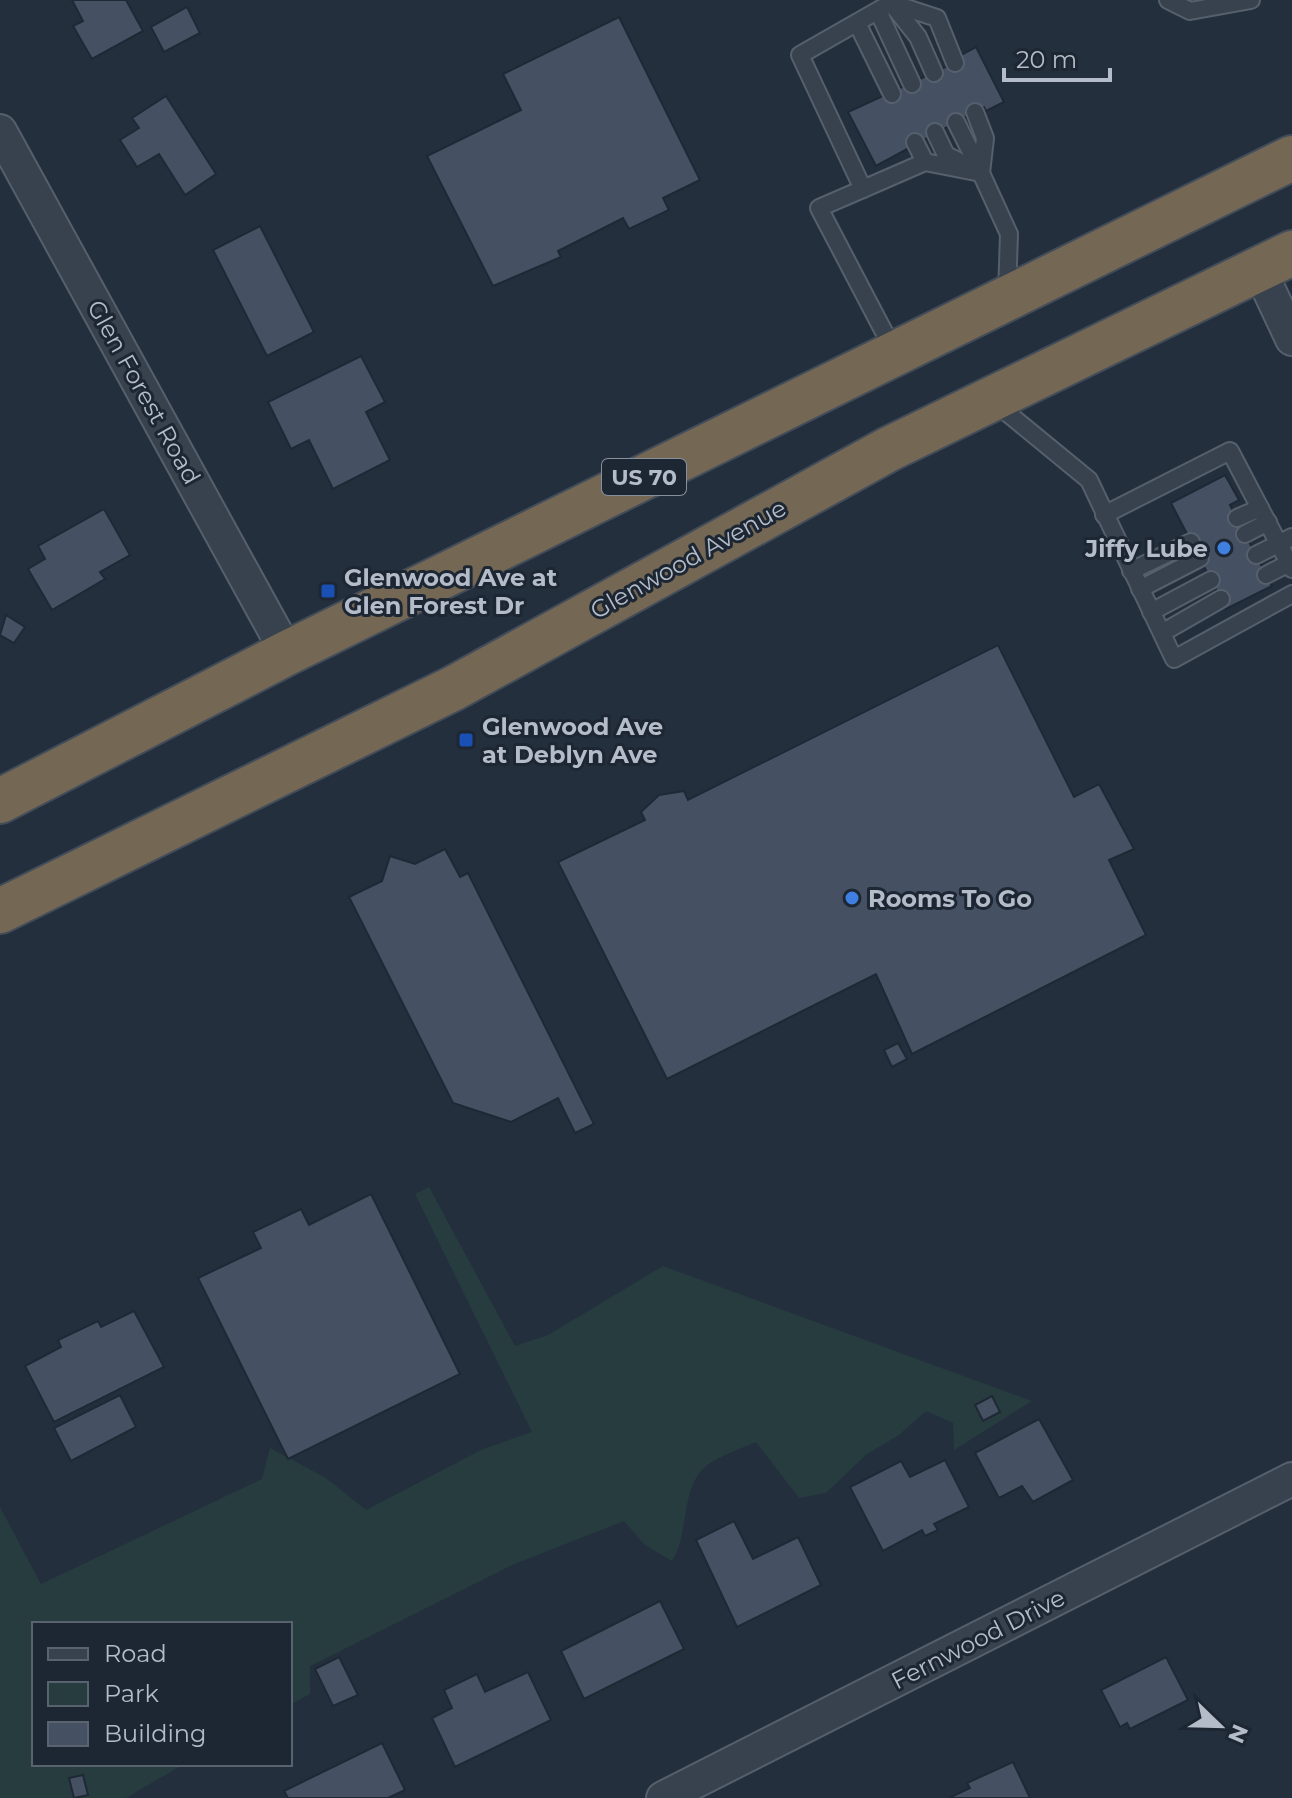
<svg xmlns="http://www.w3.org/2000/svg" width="1292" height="1798" viewBox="0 0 1292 1798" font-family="Montserrat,sans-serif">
  <rect width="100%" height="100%" fill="#242f3e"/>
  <path fill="#263c3f" d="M 429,1187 L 515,1346 L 548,1335 L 663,1266 L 1032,1401 L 954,1450 L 953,1423 L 926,1411 L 899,1435 L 867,1454 L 826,1493 L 799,1498 L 756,1442 C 741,1449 718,1456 705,1467 C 680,1489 690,1533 672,1561 L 645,1545 L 624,1521 L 512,1565 L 310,1666 L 310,1694 L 290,1705 L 290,1624 L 34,1624 L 34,1764 L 184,1764 L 126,1798 L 0,1798 L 0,1507 L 41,1584 L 262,1479 L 270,1448 L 326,1478 L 366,1510 L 483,1449 L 532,1432 L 415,1194 Z"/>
  <g fill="#455162" stroke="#1f2835" stroke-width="2">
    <polygon points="72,0 126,0 143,31 92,59 73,26 83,21"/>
    <polygon points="187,7 200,33 164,52 151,27"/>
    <polygon points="619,17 700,180 663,198 669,210 629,229 623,218 558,251 561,257 493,286 427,156 521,110 503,74"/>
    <polygon points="976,47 1004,102 986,111 984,107 876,166 848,112 961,60 959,56"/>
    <polygon points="166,96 216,174 185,195 159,154 137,167 120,140 139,128 132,118"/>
    <polygon points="260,226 314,332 267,356 213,250"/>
    <polygon points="361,356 385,402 366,412 390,460 333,489 309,440 291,449 268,402"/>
    <polygon points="1225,475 1239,500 1230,505 1272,586 1226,609 1171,503"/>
    <polygon points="104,509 130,555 100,572 105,579 52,610 28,569 45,559 38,546"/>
    <polygon points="6,615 25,627 14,643 0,635"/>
    <polygon points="998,645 1074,797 1099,784 1134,849 1109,860 1146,935 912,1054 876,974 667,1079 558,862 645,820 641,812 659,795 684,791 688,800"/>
    <polygon points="445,849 460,877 468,873 594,1124 575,1133 558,1098 511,1122 453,1103 349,897 382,881 390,856 415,864"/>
    <polygon points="898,1043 907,1059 892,1067 884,1050"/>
    <polygon points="371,1194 460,1374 288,1459 198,1278 261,1248 253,1232 301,1209 309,1225"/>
    <polygon points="134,1311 164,1367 54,1422 25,1366 61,1347 58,1340 98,1321 101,1327"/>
    <polygon points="120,1395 136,1427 71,1461 54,1428"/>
    <polygon points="992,1396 1000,1412 983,1421 975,1405"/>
    <polygon points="1039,1419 1073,1480 1033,1502 1022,1486 999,1498 975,1453"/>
    <polygon points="945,1460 969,1507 934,1524 938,1530 925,1536 922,1530 883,1551 850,1487 901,1461 910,1477"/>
    <polygon points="734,1521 753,1559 798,1537 821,1585 737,1627 696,1540"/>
    <polygon points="660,1601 684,1649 584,1699 561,1651"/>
    <polygon points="339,1657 358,1695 333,1706 315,1669"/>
    <polygon points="1166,1657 1188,1700 1130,1729 1127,1723 1120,1727 1101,1690"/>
    <polygon points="528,1672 551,1720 455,1767 432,1718 452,1708 444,1690 477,1674 485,1692"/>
    <polygon points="382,1743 405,1790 388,1798 288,1798 284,1791"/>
    <polygon points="1013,1762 1030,1798 949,1798 970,1788 967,1783"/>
    <polygon points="83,1775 88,1795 74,1798 69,1778"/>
  </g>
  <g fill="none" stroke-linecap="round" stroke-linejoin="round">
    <defs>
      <g id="lane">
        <polyline points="1168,0 1190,11 1251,0"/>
        <polyline points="892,4 918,37 934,73"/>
        <polyline points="878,11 912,84"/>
        <polyline points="857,23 892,94"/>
        <polyline points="975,112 985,138 981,173 1009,234 1007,294"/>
        <polyline points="956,122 981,172"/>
        <polyline points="935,132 946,155 966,165"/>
        <polyline points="915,142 925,162 981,173"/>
        <polyline points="863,189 925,162"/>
        <polyline points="894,351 819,208 863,189 800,55 891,3 937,18 955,63"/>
        <polyline points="994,402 1089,480 1174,659 1292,594"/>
        <polyline points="1104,515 1230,451 1292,569"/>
        <polyline points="1237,518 1260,508"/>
        <polyline points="1245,534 1268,522"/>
        <polyline points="1256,555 1292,537"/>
        <polyline points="1131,571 1191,542"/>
        <polyline points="1266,575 1289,563"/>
        <polyline points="1140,589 1200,558"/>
        <polyline points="1151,612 1211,580"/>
        <polyline points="1162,633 1221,599"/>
      </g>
      <g id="street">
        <polyline points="0,131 287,653"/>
        <polyline points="1260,271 1292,339"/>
        <polyline points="663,1798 1292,1479"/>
      </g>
      <g id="highway">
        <polyline points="0,801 287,653 1292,158"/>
        <polyline points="0,911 454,688 889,449 1292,253"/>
      </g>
    </defs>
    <use href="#lane" stroke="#565f6c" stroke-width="20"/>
    <use href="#street" stroke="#565f6c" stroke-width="36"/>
    <use href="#highway" stroke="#434c59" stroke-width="48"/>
    <use href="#lane" stroke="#38414e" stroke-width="16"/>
    <use href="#street" stroke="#38414e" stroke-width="32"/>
    <use href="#highway" stroke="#746855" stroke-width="44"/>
  </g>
  <g fill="#3f7fe0" stroke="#1d2633" stroke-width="3">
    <circle cx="1224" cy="548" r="8"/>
    <circle cx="852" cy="898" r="8"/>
  </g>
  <g fill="#1a4fb4" stroke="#1d2633" stroke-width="3">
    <rect x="320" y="583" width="16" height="16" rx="4"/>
    <rect x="458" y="732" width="16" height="16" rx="4"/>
  </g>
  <g text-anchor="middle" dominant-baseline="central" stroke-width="6" stroke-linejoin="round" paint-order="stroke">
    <rect fill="#1d2633" stroke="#878f9c" stroke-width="2" x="602" y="459" width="84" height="36" rx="6"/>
    <g font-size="22" font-weight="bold" fill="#b4bcc9">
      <text x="644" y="477">US 70</text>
    </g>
    <g font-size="24" fill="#b4bcc9" stroke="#1d2633">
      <text transform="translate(144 392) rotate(61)">Glen Forest Road</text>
      <text transform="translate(688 559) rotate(-29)">Glenwood Avenue</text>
      <text transform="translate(978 1639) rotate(-27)">Fernwood Drive</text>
    </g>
    <g font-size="24" font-weight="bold" fill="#b4bcc9" stroke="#1d2633" text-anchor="start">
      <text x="1208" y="548" text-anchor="end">Jiffy Lube</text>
      <text x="344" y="577">Glenwood Ave at<tspan x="344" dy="28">Glen Forest Dr</tspan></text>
      <text x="482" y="726">Glenwood Ave<tspan x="482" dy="28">at Deblyn Ave</tspan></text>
      <text x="868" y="898">Rooms To Go</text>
    </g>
  </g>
  <rect x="32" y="1622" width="260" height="144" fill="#1d2633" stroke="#59626f" stroke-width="2"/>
  <rect x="48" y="1648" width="40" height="12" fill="#38414e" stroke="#59626f" stroke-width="2"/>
  <text x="104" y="1662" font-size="24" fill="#b4bcc9">Road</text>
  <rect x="48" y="1682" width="40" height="24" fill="#263c3f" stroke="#59626f" stroke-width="2"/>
  <text x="104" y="1702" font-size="24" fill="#b4bcc9">Park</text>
  <rect x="48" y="1722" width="40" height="24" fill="#455162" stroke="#59626f" stroke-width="2"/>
  <text x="104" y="1742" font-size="24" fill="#b4bcc9">Building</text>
  <g transform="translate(1220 1726) rotate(113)" stroke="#1d2633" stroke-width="6" paint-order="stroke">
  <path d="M0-6L14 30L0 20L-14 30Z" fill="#b4bcc9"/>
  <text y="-12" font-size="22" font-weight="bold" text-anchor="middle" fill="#b4bcc9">N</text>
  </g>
  <path d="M1004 68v12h106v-12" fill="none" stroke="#b4bcc9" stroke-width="4"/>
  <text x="1016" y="68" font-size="24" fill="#b4bcc9" stroke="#1d2633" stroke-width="6" paint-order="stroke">20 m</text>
</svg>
